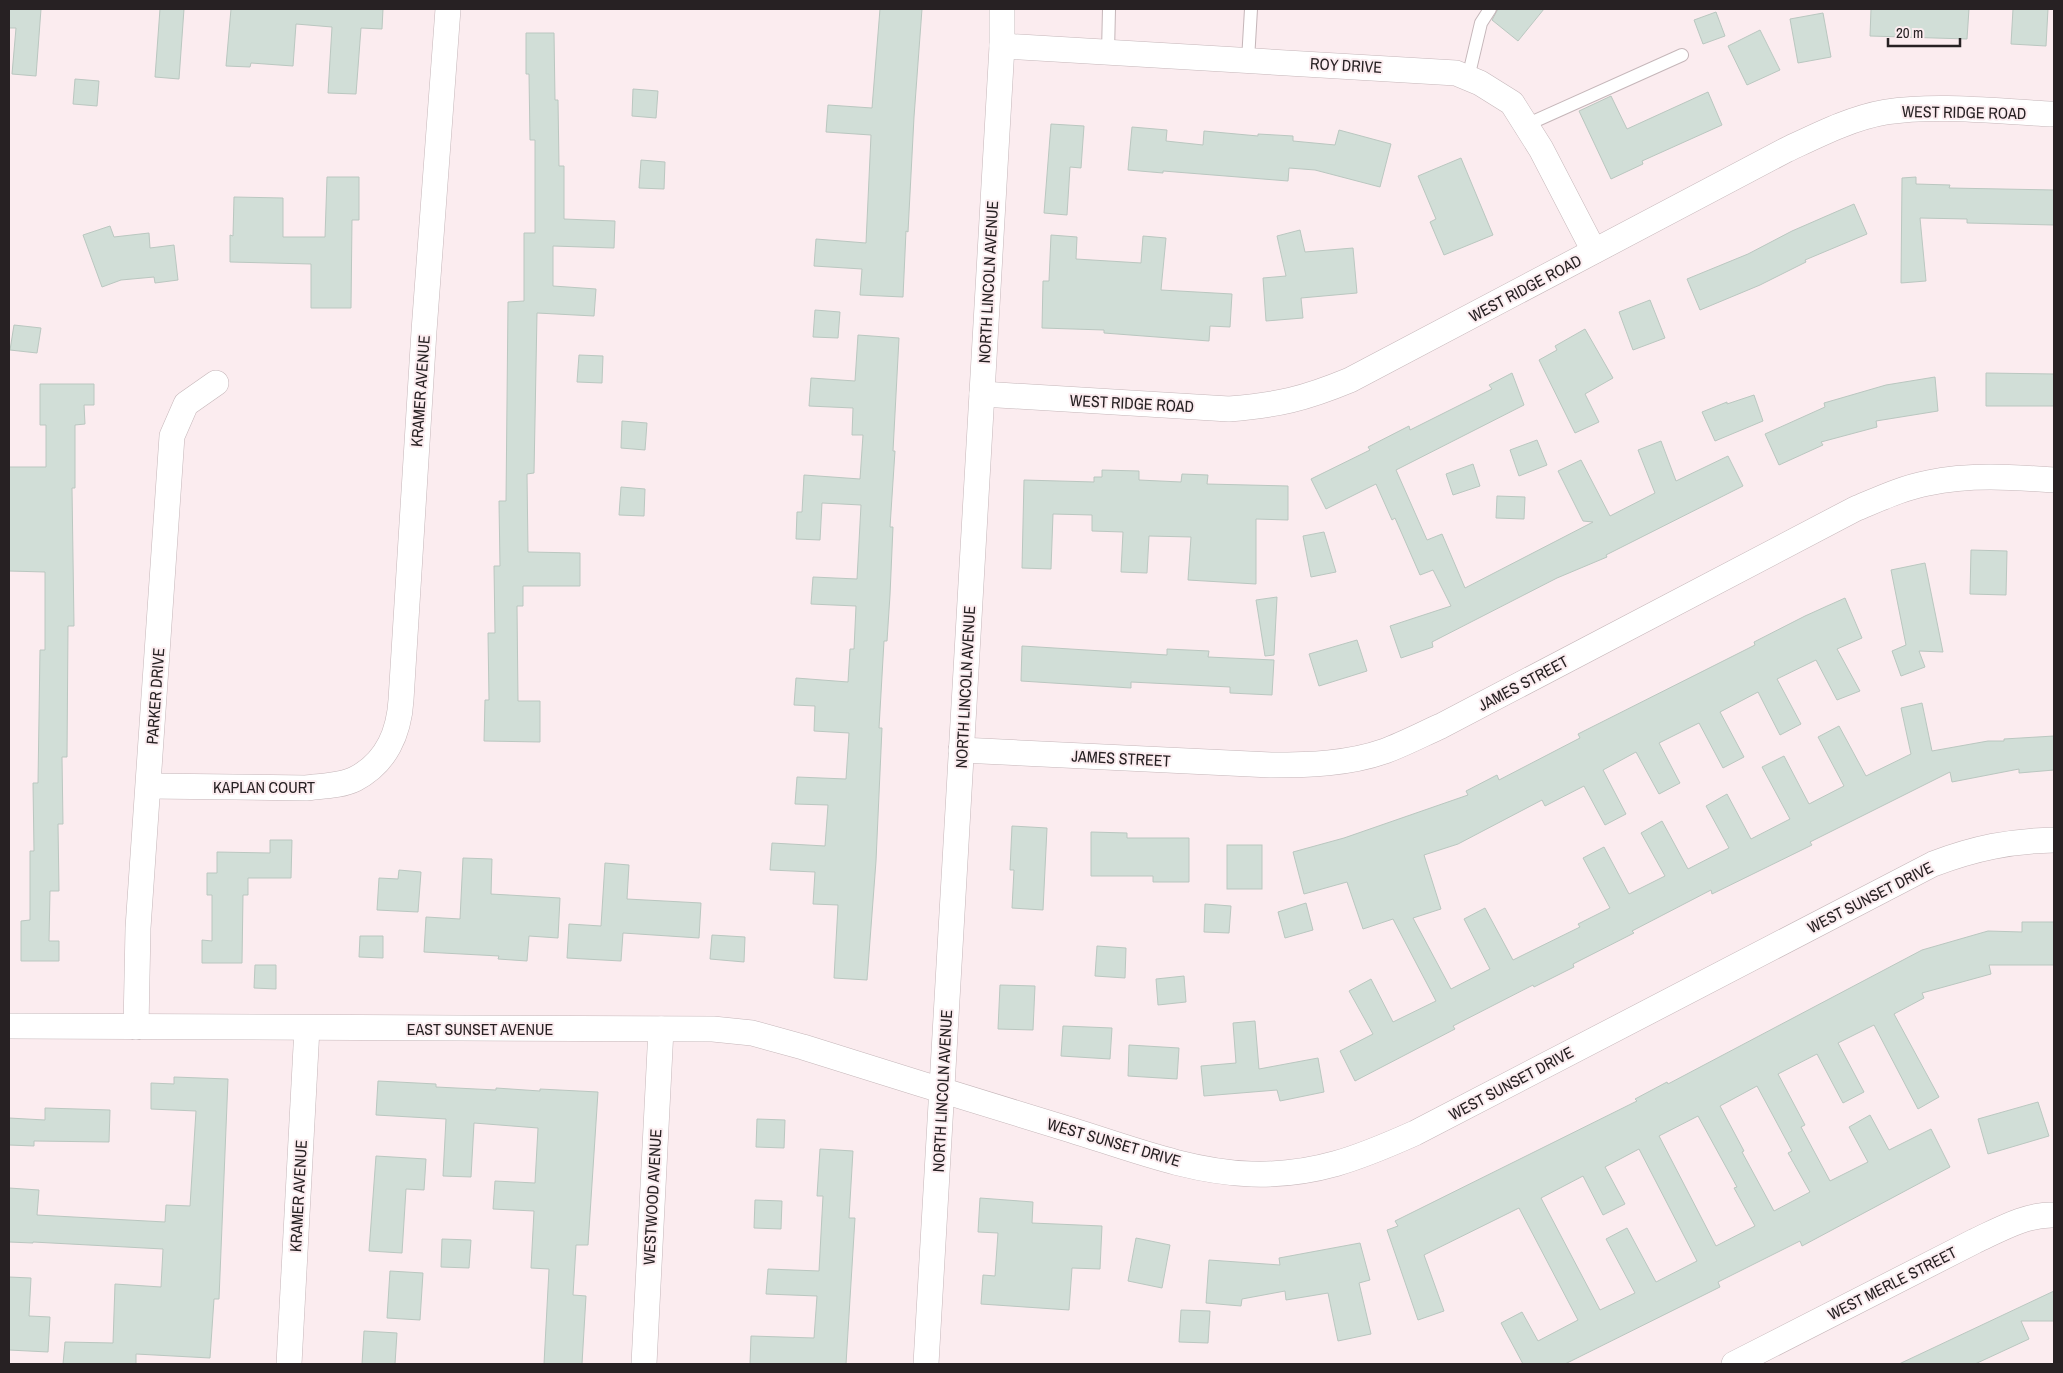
<svg xmlns="http://www.w3.org/2000/svg" width="2063" height="1373" viewBox="0 0 2063 1373" font-family="'Archivo Narrow',sans-serif">
  <rect width="100%" height="100%" fill="#fbecef"/>
  <g fill="#d1ded7" stroke="#bac7c0" fill-rule="evenodd">
    <polygon points="9,9 41,9 36,76 12,74 16,28 9,28"/>
    <polygon points="160,9 184,9 179,79 155,77"/>
    <polygon points="231,9 383,9 382,29 361,28 356,94 328,93 332,27 296,24 293,66 251,63 250,67 226,66"/>
    <polygon points="880,9 922,9 914,117 908,232 906,231 903,297 860,295 862,269 814,266 816,239 866,243 871,135 826,132 828,105 872,108"/>
    <polygon points="1498,9 1544,9 1518,41 1492,20"/>
    <polygon points="1871,9 1969,9 1967,39 1870,36"/>
    <polygon points="2013,9 2048,9 2046,46 2011,44"/>
    <polygon points="1716,12 1725,36 1703,44 1694,20"/>
    <polygon points="1823,13 1831,57 1798,63 1790,19"/>
    <polygon points="1760,30 1780,70 1747,85 1728,46"/>
    <polygon points="526,33 554,33 555,100 558,100 559,166 564,166 564,219 615,221 614,248 553,246 553,286 596,289 594,316 537,313 534,473 527,474 528,552 580,553 580,586 523,586 523,606 517,606 518,701 540,701 540,742 484,741 485,700 489,700 488,633 495,633 494,566 500,566 499,501 506,501 508,302 524,301 524,233 535,233 535,140 530,140 529,74 526,74"/>
    <polygon points="75,79 99,81 97,106 73,104"/>
    <polygon points="633,89 658,91 656,118 632,116"/>
    <polygon points="1708,92 1722,125 1642,161 1643,164 1611,179 1579,111 1611,96 1627,129"/>
    <polygon points="1051,124 1084,126 1081,168 1070,167 1067,215 1044,213"/>
    <polygon points="1132,127 1167,130 1166,141 1203,145 1204,131 1258,136 1258,134 1293,136 1293,141 1335,145 1339,130 1391,144 1380,187 1315,170 1289,168 1288,181 1163,171 1163,173 1128,170"/>
    <polygon points="1461,158 1493,235 1444,255 1430,222 1436,219 1418,176"/>
    <polygon points="641,160 665,162 664,189 639,188"/>
    <polygon points="327,177 359,177 359,220 352,220 351,308 311,308 311,264 230,262 230,235 233,236 234,197 283,198 283,237 325,237"/>
    <polygon points="1916,177 1916,184 1950,185 1949,188 2054,190 2054,225 1967,223 1967,219 1920,218 1926,281 1901,283 1902,178"/>
    <polygon points="1854,204 1867,234 1805,260 1806,262 1760,285 1700,310 1687,279 1748,254 1792,231"/>
    <polygon points="110,226 114,237 149,233 150,248 174,245 178,280 155,283 154,277 121,280 102,287 83,235"/>
    <polygon points="1300,230 1305,252 1353,248 1357,293 1301,298 1303,318 1266,321 1263,278 1286,276 1277,236"/>
    <polygon points="1051,235 1077,237 1076,259 1141,263 1143,236 1166,238 1161,290 1232,294 1230,327 1210,326 1209,341 1104,333 1104,330 1042,328 1043,281 1049,281"/>
    <polygon points="1650,300 1665,338 1633,350 1619,312"/>
    <polygon points="815,310 840,312 838,338 813,337"/>
    <polygon points="14,325 41,328 37,353 10,350"/>
    <polygon points="1585,329 1613,378 1585,394 1599,422 1575,433 1539,360 1557,350 1555,346"/>
    <polygon points="858,335 899,338 893,451 895,451 890,527 893,527 890,595 887,641 884,641 879,728 882,728 876,861 867,980 834,978 838,905 813,904 815,872 770,870 772,843 825,846 828,805 795,804 797,777 846,779 849,733 814,731 815,706 794,705 796,678 848,682 850,649 854,649 856,606 811,604 813,577 857,579 861,505 822,503 820,540 796,539 797,512 802,512 804,475 860,479 863,435 852,435 853,408 809,406 811,378 855,381"/>
    <polygon points="579,355 603,356 602,383 577,382"/>
    <polygon points="1512,373 1524,405 1396,470 1427,540 1442,534 1465,588 1593,522 1583,521 1558,471 1581,460 1610,516 1655,493 1638,450 1661,441 1676,481 1728,456 1743,486 1606,555 1607,557 1557,578 1432,642 1433,647 1401,658 1390,626 1451,606 1433,570 1420,575 1395,518 1392,520 1376,484 1326,509 1311,479 1370,450 1368,447 1409,426 1410,430 1492,389 1489,385"/>
    <polygon points="1986,373 2054,374 2054,406 1986,406"/>
    <polygon points="1935,377 1938,411 1876,421 1877,427 1821,442 1823,445 1779,465 1765,434 1825,407 1824,403 1886,385"/>
    <polygon points="40,384 94,384 94,405 84,405 85,424 75,425 75,488 72,488 74,626 68,626 67,757 62,757 63,824 58,824 59,891 50,891 49,941 59,941 59,961 21,961 21,921 30,920 30,851 34,851 33,783 38,783 40,650 45,650 45,572 9,571 9,467 46,467 46,425 40,425"/>
    <polygon points="1754,395 1763,421 1715,441 1702,412 1727,402 1727,404"/>
    <polygon points="622,421 647,423 645,450 621,448"/>
    <polygon points="1537,440 1547,465 1519,476 1510,450"/>
    <polygon points="1473,464 1480,486 1453,495 1446,474"/>
    <polygon points="1102,470 1139,471 1139,480 1181,482 1182,474 1208,475 1207,484 1288,486 1288,520 1256,519 1256,584 1188,580 1191,537 1149,536 1147,573 1121,572 1123,532 1092,531 1092,515 1053,514 1051,569 1022,568 1024,480 1094,482 1094,477 1102,477"/>
    <polygon points="621,487 645,489 644,516 619,515"/>
    <polygon points="1497,496 1525,497 1524,519 1496,518"/>
    <polygon points="1324,532 1336,572 1311,577 1303,536"/>
    <polygon points="1971,550 2007,551 2006,595 1970,594"/>
    <polygon points="1925,563 1943,652 1919,651 1925,667 1901,676 1892,651 1906,645 1891,570"/>
    <polygon points="1277,597 1274,655 1265,656 1256,600"/>
    <polygon points="1845,598 1862,638 1837,649 1860,691 1837,700 1816,660 1777,679 1801,724 1780,735 1758,692 1720,712 1744,757 1723,768 1699,723 1659,743 1680,783 1659,794 1636,752 1603,770 1626,814 1605,825 1584,786 1545,806 1542,800 1458,844 1424,855 1441,909 1413,918 1451,989 1490,969 1464,919 1485,908 1513,960 1580,927 1578,924 1610,908 1583,858 1604,847 1629,894 1665,876 1641,833 1662,821 1688,869 1729,848 1706,806 1727,794 1751,839 1790,819 1762,767 1784,756 1809,804 1844,786 1818,737 1839,726 1866,776 1911,754 1901,708 1922,703 1932,751 1988,741 2004,741 2004,739 2054,736 2054,770 2019,773 2019,769 1952,782 1950,772 1810,842 1812,845 1712,894 1711,890 1632,931 1634,933 1573,964 1574,967 1534,987 1533,985 1453,1026 1455,1029 1355,1081 1340,1051 1373,1034 1349,991 1371,979 1393,1022 1436,1001 1393,919 1363,929 1347,882 1304,894 1293,852 1344,838 1468,795 1466,791 1497,775 1499,780 1580,738 1578,734 1755,645 1754,642 1805,616"/>
    <polygon points="1357,640 1367,671 1319,686 1309,654"/>
    <polygon points="1022,646 1167,655 1167,649 1209,651 1208,657 1274,660 1272,695 1230,693 1230,687 1131,682 1131,688 1021,681"/>
    <polygon points="1012,826 1047,828 1043,910 1012,908 1014,870 1010,870"/>
    <polygon points="1091,832 1127,833 1127,838 1189,838 1189,882 1153,882 1153,876 1091,876"/>
    <polygon points="270,840 292,840 291,878 248,878 248,895 243,895 242,963 202,963 202,940 212,941 212,895 207,895 207,873 217,873 217,852 270,853"/>
    <rect x="1227" y="845" width="35" height="44"/>
    <polygon points="463,858 492,859 491,894 560,898 558,938 529,936 527,961 498,959 499,956 424,952 426,917 460,919"/>
    <polygon points="605,863 629,865 627,899 701,903 699,938 623,933 621,961 567,958 569,924 601,926"/>
    <polygon points="399,870 421,872 418,912 377,910 379,878 398,879"/>
    <polygon points="1306,903 1313,930 1285,938 1278,912"/>
    <polygon points="1205,904 1231,906 1229,933 1204,932"/>
    <path d="M 2022,922 L 2054,922 L 2054,965 L 1989,965 L 1991,974 L 1922,993 L 1924,998 L 1894,1014 L 1939,1097 L 1918,1109 L 1874,1025 L 1838,1043 L 1864,1092 L 1843,1103 L 1817,1054 L 1778,1074 L 1805,1125 L 1801,1127 L 1830,1181 L 1868,1162 L 1849,1127 L 1870,1115 L 1889,1150 L 1931,1129 L 1950,1167 L 1802,1246 L 1800,1241 L 1718,1282 L 1720,1287 L 1565,1364 L 1523,1364 L 1501,1323 L 1522,1312 L 1538,1341 L 1578,1320 L 1519,1208 L 1424,1255 L 1444,1311 L 1418,1320 L 1387,1230 L 1398,1226 L 1395,1221 L 1637,1101 L 1635,1099 L 1667,1082 L 1668,1084 L 1922,950 L 1988,931 L 2022,932 ZM 1757,1086 L 1792,1151 L 1788,1153 L 1810,1192 L 1774,1211 L 1742,1152 L 1744,1151 L 1720,1106 ZM 1698,1116 L 1737,1187 L 1734,1188 L 1755,1226 L 1716,1246 L 1659,1136 ZM 1639,1149 L 1697,1261 L 1656,1282 L 1627,1228 L 1606,1239 L 1635,1293 L 1600,1310 L 1541,1198 L 1583,1176 L 1603,1215 L 1625,1204 L 1605,1167 Z"/>
    <polygon points="712,935 745,937 744,962 710,959"/>
    <polygon points="360,936 383,936 383,958 359,957"/>
    <polygon points="1097,946 1126,948 1125,978 1095,976"/>
    <polygon points="255,965 276,965 276,989 254,988"/>
    <polygon points="1184,976 1186,1002 1158,1005 1156,979"/>
    <polygon points="1000,985 1035,986 1033,1030 998,1029"/>
    <polygon points="1255,1021 1259,1069 1318,1058 1324,1092 1280,1101 1277,1090 1204,1096 1201,1066 1236,1063 1233,1023"/>
    <polygon points="1063,1026 1112,1028 1110,1059 1061,1056"/>
    <polygon points="1129,1045 1179,1048 1177,1079 1128,1076"/>
    <polygon points="174,1077 228,1079 219,1299 214,1299 210,1358 136,1354 136,1364 63,1364 65,1342 113,1343 115,1284 161,1287 163,1249 33,1242 33,1243 9,1242 9,1188 39,1190 37,1215 165,1222 166,1205 190,1206 196,1111 151,1109 151,1083 174,1084"/>
    <polygon points="378,1081 436,1084 436,1087 496,1090 496,1088 540,1091 540,1089 598,1092 588,1245 576,1245 573,1295 586,1296 582,1364 544,1364 549,1269 531,1268 534,1211 493,1209 495,1181 535,1183 538,1128 474,1123 471,1177 443,1176 446,1119 376,1115"/>
    <polygon points="2038,1102 2049,1136 1988,1154 1978,1119"/>
    <polygon points="45,1108 110,1110 109,1142 34,1141 34,1146 9,1145 9,1118 45,1120"/>
    <polygon points="757,1119 785,1120 784,1148 756,1147"/>
    <polygon points="820,1149 853,1151 849,1218 855,1218 846,1364 750,1364 751,1336 814,1338 817,1296 766,1294 768,1269 819,1271 823,1196 817,1196"/>
    <polygon points="376,1156 426,1159 424,1190 406,1189 402,1253 369,1251"/>
    <polygon points="980,1198 1033,1202 1032,1223 1102,1226 1100,1269 1072,1268 1069,1310 981,1304 983,1275 995,1276 998,1233 978,1232"/>
    <polygon points="755,1200 782,1201 781,1229 754,1228"/>
    <polygon points="1136,1238 1170,1245 1162,1288 1128,1281"/>
    <polygon points="442,1239 471,1240 469,1268 441,1267"/>
    <polygon points="1360,1243 1370,1280 1359,1283 1371,1334 1338,1341 1328,1293 1286,1300 1285,1291 1242,1299 1241,1306 1206,1303 1209,1260 1280,1265 1279,1258"/>
    <polygon points="390,1271 423,1273 420,1320 387,1318"/>
    <polygon points="9,1277 31,1278 29,1316 50,1317 48,1352 9,1350"/>
    <polygon points="2054,1291 2054,1321 2021,1321 2029,1339 1975,1364 1899,1364"/>
    <polygon points="1181,1310 1210,1311 1208,1343 1179,1342"/>
    <polygon points="364,1331 397,1333 395,1364 362,1364"/>
  </g>
  <g fill="none" stroke-linecap="round" stroke-linejoin="round">
    <defs>
      <g id="lane">
        <polyline points="1108,52 1109,9"/>
        <polyline points="1248,60 1251,9"/>
        <polyline points="1468,78 1481,23 1490,9"/>
        <polyline points="1526,125 1682,55"/>
      </g>
      <g id="street">
        <polyline points="1002,46 1456,73 1480,83 1512,103 1541,149 1594,251"/>
        <path d="M 982,394 L 1229,409 C 1278,405 1304,399 1350,380 L 1786,150 C 1818,135 1851,118 1886,112 C 1940,104 2000,112 2054,114"/>
        <path d="M 961,750 L 1271,765 C 1309,765 1348,764 1385,751 C 1404,744 1423,734 1441,726 L 1855,509 C 1879,499 1902,488 1928,483 C 1969,474 2012,477 2054,480"/>
        <path d="M 149,786 L 306,788 C 322,786 341,786 355,779 C 386,763 399,733 401,700 L 424,331 L 448,9"/>
        <path d="M 9,1026 L 713,1029 L 752,1033 L 803,1047 C 892,1075 982,1103 1071,1130 C 1129,1148 1190,1172 1251,1174 C 1314,1176 1359,1158 1415,1133 L 1933,864 C 1975,848 2010,841 2054,840"/>
        <polyline points="136,1027 138,928 172,436 186,404 216,383"/>
        <polyline points="289,1364 307,1028"/>
        <polyline points="644,1364 661,1029"/>
        <polyline points="926,1364 1002,46 1002,9"/>
        <path d="M 1734,1364 L 1975,1241 C 1999,1230 2026,1214 2054,1215"/>
      </g>
    </defs>
    <use href="#lane" stroke="#c5b6b9" stroke-width="14"/>
    <use href="#street" stroke="#c5b6b9" stroke-width="26"/>
    <use href="#lane" stroke="#fff" stroke-width="12"/>
    <use href="#street" stroke="#fff" stroke-width="25"/>
  </g>
  <g text-anchor="middle" dominant-baseline="central" stroke-width="4" stroke-linejoin="round" paint-order="stroke">
    <g font-size="16" fill="#272123" stroke="#fbecef">
      <text transform="translate(1346 65) rotate(3)">ROY DRIVE</text>
      <text transform="translate(1964 112) rotate(1)">WEST RIDGE ROAD</text>
      <text transform="translate(988 282) rotate(-87)">NORTH LINCOLN AVENUE</text>
      <text transform="translate(1525 288) rotate(-28)">WEST RIDGE ROAD</text>
      <text transform="translate(420 391) rotate(-86)">KRAMER AVENUE</text>
      <text transform="translate(1132 403) rotate(3)">WEST RIDGE ROAD</text>
      <text transform="translate(1523 683) rotate(-28)">JAMES STREET</text>
      <text transform="translate(965 687) rotate(-87)">NORTH LINCOLN AVENUE</text>
      <text transform="translate(155 696) rotate(-86)">PARKER DRIVE</text>
      <text transform="translate(1121 758) rotate(3)">JAMES STREET</text>
      <text x="264" y="787">KAPLAN COURT</text>
      <text transform="translate(1870 897) rotate(-27)">WEST SUNSET DRIVE</text>
      <text x="480" y="1029">EAST SUNSET AVENUE</text>
      <text transform="translate(1511 1083) rotate(-28)">WEST SUNSET DRIVE</text>
      <text transform="translate(942 1091) rotate(-87)">NORTH LINCOLN AVENUE</text>
      <text transform="translate(1114 1142) rotate(16)">WEST SUNSET DRIVE</text>
      <text transform="translate(298 1196) rotate(-87)">KRAMER AVENUE</text>
      <text transform="translate(652 1197) rotate(-87)">WESTWOOD AVENUE</text>
      <text transform="translate(1892 1283) rotate(-27)">WEST MERLE STREET</text>
    </g>
  </g>
  <rect width="2063" height="1373" fill="none" stroke="#272123" stroke-width="20"/>
  <path d="M1888 38v8h72v-8" fill="none" stroke="#272123" stroke-width="2.5"/>
  <text x="1896" y="38" font-size="15" fill="#272123" stroke="#fbecef" stroke-width="4" paint-order="stroke">20 m</text>
</svg>
